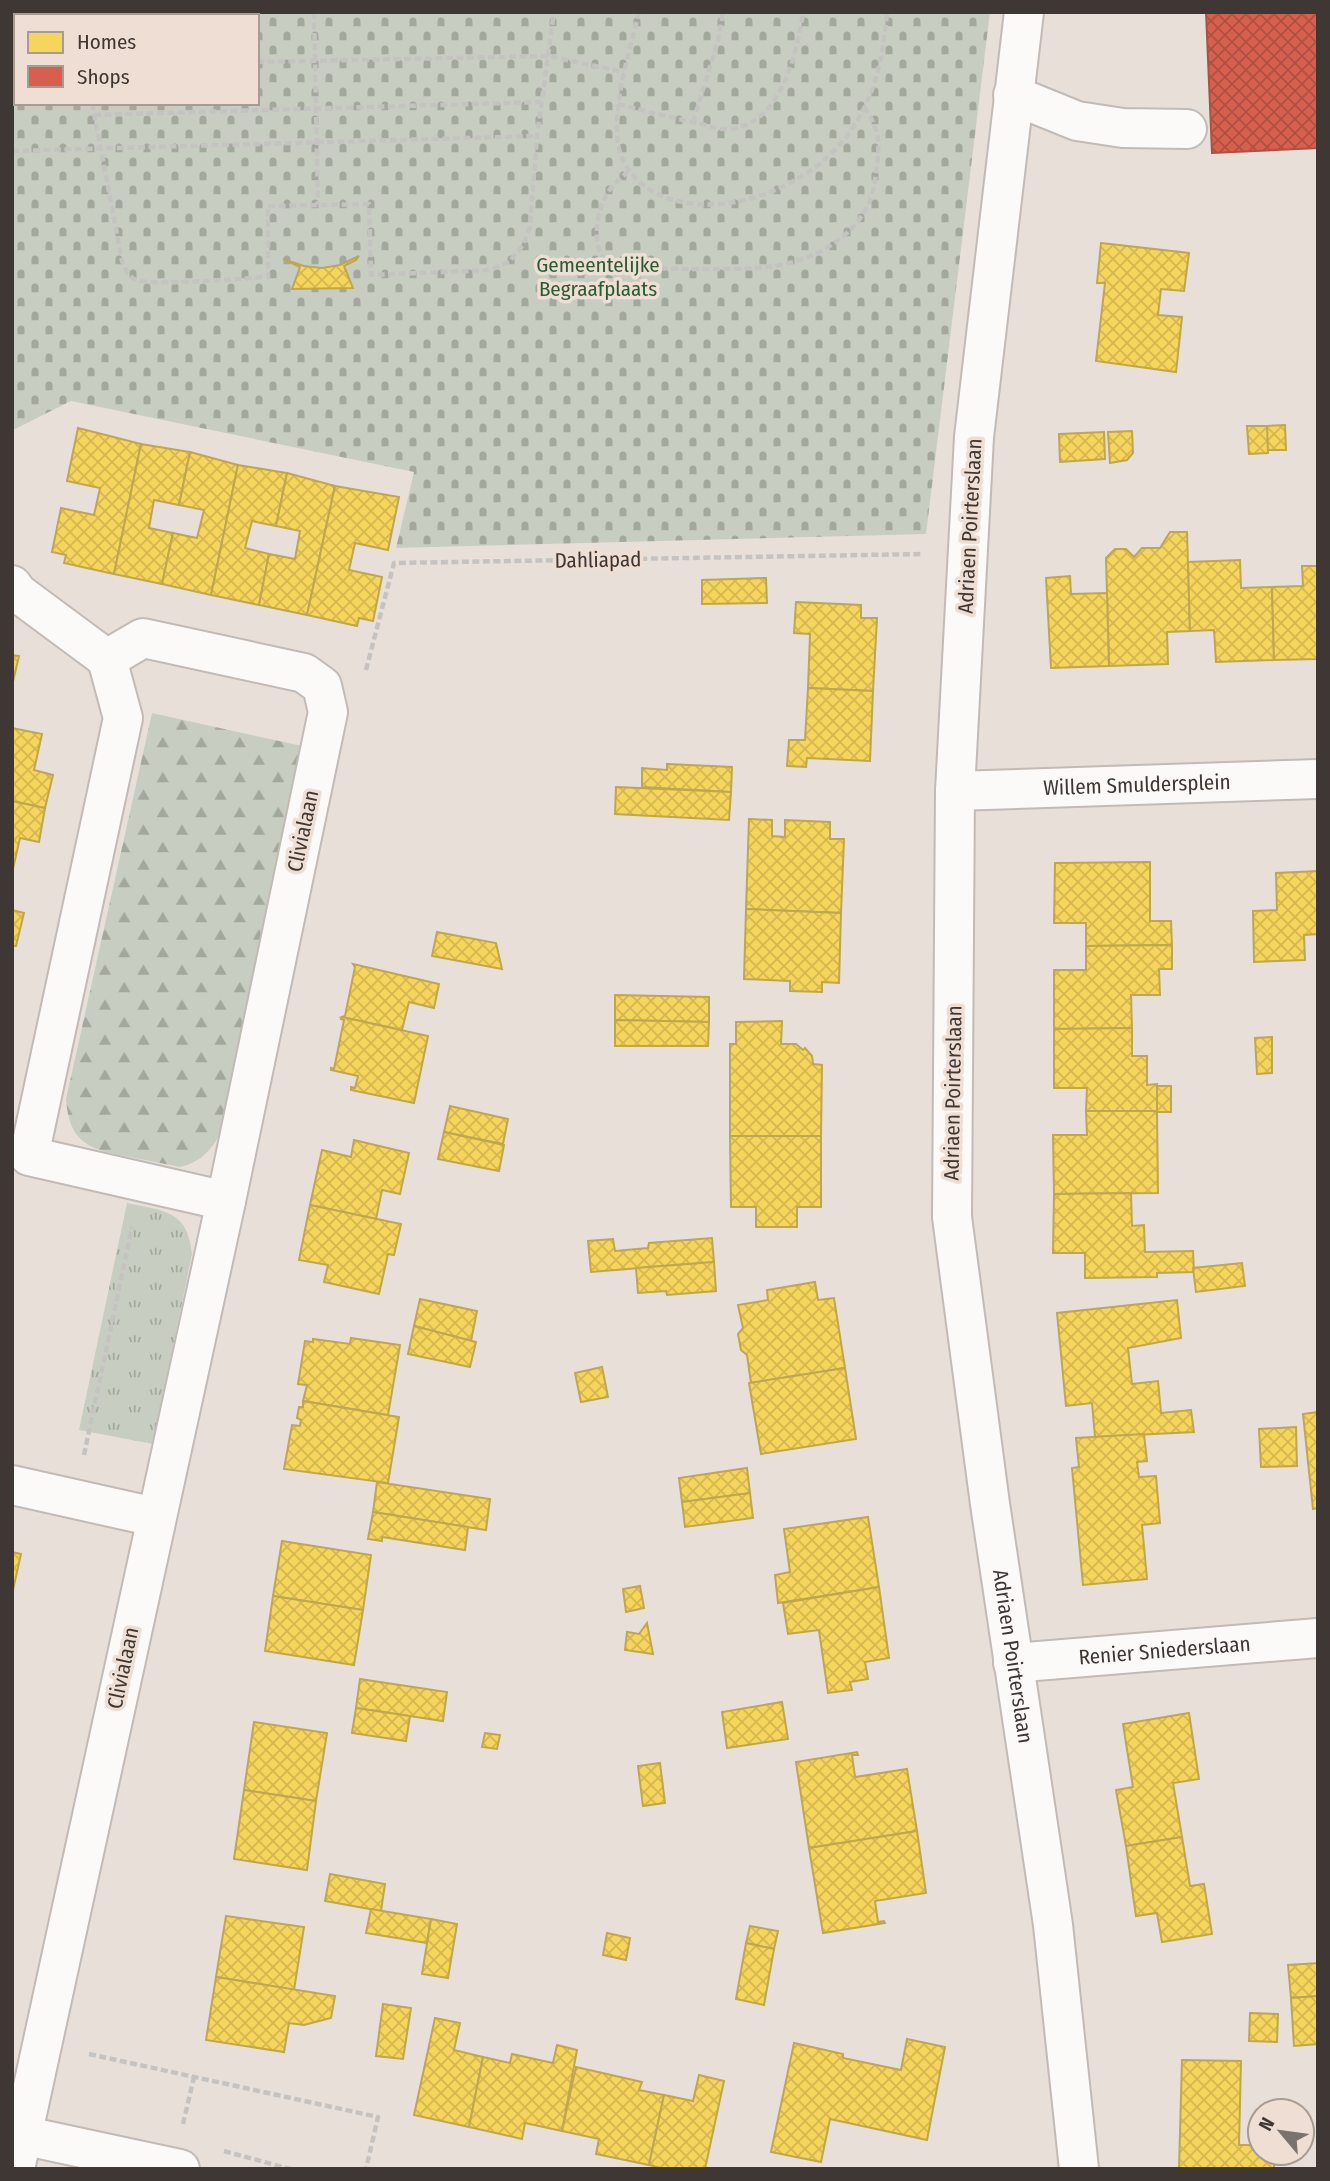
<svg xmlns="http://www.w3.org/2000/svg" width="1330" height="2181" viewBox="0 0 1330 2181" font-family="'Fira Sans Condensed',sans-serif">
  <defs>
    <pattern id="grass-tufts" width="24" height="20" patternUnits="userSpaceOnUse" patternTransform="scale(1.75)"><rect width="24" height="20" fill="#c7cec1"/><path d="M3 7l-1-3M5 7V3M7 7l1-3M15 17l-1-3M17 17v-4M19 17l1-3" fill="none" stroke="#a3a89d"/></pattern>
    <pattern id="forest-firs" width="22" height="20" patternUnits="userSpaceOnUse" patternTransform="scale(1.75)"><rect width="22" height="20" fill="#c7cec1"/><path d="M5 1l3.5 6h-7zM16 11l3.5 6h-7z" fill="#a3a89d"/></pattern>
    <pattern id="cemetery-stones" width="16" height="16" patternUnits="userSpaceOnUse" patternTransform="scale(1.75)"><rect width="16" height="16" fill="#c7cec1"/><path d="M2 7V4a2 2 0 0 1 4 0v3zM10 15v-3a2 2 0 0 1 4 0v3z" fill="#a3a89d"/></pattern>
    <pattern id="homes-cross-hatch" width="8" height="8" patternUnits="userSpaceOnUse" patternTransform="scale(1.75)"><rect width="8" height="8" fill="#f6d55c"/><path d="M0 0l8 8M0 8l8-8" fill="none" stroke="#d4b750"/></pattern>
    <pattern id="shops-cross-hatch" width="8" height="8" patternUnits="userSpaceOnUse" patternTransform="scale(1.75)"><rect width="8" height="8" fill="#d6604d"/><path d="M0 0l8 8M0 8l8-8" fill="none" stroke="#af5041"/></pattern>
  </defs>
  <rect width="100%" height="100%" fill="#e9dfd9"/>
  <path fill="url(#grass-tufts)" d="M 127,1203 C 164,1211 188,1210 192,1254 L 153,1444 L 79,1430 Z"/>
  <path fill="url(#forest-firs)" d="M 152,713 L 302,746 L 220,1134 C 210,1152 200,1162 180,1167 C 162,1163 143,1160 125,1156 C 87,1149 69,1141 66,1099 Z"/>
  <path fill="url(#cemetery-stones)" fill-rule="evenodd" d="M 12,12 L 990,12 L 926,534 L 396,548 L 414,472 L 71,401 L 13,430 ZM 16,16 L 257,16 L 257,103 L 16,103 Z"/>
  <g fill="url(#homes-cross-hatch)" stroke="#bfa650" stroke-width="2">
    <polygon points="1101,243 1189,253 1184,291 1161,289 1158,315 1182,317 1176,372 1096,361 1105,283 1097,283"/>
    <polygon points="359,256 356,260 344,266 353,288 292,289 300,267 283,259 304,266 322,268 340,265"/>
    <polygon points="1285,425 1286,450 1267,450 1267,426"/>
    <polygon points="1247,426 1267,426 1268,453 1249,454"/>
    <polygon points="78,428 141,444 114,574 64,563 66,555 52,552 61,508 94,515 100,488 67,481"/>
    <polygon points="1132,431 1133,453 1127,460 1110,463 1108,432"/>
    <polygon points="1104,432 1105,459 1060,462 1059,434"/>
    <polygon points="141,444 190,452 179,505 154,500 149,528 173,533 162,584 114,574"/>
    <polygon points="190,452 238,465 211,595 162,584 173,533 197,538 204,510 179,505"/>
    <polygon points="238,465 287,473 276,526 252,521 245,548 269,554 259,605 211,595"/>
    <polygon points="287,473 335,486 307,615 259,605 269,554 295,559 300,531 276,526"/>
    <polygon points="335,486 399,497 388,550 355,543 349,570 382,577 373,621 359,618 357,626 307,615"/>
    <polygon points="1170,532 1187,532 1190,631 1167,632 1168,664 1109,666 1106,558 1115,549 1126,549 1134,557 1142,548 1160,548"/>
    <polygon points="1240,560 1241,588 1272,587 1274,660 1216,662 1214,630 1190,631 1188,562"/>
    <polygon points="1302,566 1318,566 1318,659 1274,660 1272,587 1303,586"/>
    <polygon points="1070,576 1071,594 1107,593 1109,666 1051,668 1046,578"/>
    <polygon points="766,578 767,603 702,604 702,580"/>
    <polygon points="796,602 861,605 861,618 877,618 873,691 808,688 810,634 794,633"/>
    <polygon points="12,655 19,656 12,686"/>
    <polygon points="808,688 873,691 870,761 807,758 806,767 787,766 789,740 805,740"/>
    <polygon points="12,728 42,734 34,770 53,775 45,808 12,801"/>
    <polygon points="667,764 732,767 731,792 642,787 642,768 667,770"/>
    <polygon points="616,787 731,792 729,820 615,814"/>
    <polygon points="12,801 45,808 39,842 20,838 12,873"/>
    <polygon points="749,819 772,820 772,836 785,837 785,820 830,822 830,839 844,839 841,913 746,909"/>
    <polygon points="1150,862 1150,921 1171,921 1172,945 1086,946 1086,923 1054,923 1055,863"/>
    <polygon points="1318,871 1318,934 1304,935 1305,960 1254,962 1253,911 1277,910 1276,873"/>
    <polygon points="746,909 841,913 839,983 822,982 822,992 790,991 790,981 744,979"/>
    <polygon points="12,910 24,913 16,946 12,946"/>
    <polygon points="437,932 496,943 502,969 432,956"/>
    <polygon points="1172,945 1172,969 1159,969 1160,995 1131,995 1132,1028 1054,1029 1054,970 1086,970 1086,946"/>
    <polygon points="353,964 439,984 434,1008 409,1002 402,1030 342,1017 345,1016 355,967"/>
    <polygon points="615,995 709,997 709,1022 615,1020"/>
    <polygon points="342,1017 428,1036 414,1103 351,1090 351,1087 355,1088 358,1076 331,1070 331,1068 334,1069 344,1020 341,1019"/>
    <polygon points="615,1020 709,1022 708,1046 615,1046"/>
    <polygon points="782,1021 781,1044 796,1044 803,1050 805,1048 812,1056 813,1064 822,1065 821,1136 730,1136 730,1044 736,1044 736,1022"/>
    <polygon points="1132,1028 1132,1056 1147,1056 1147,1085 1157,1084 1157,1111 1086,1111 1087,1088 1054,1088 1054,1029"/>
    <polygon points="1272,1037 1272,1073 1257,1074 1255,1038"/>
    <rect x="1157" y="1086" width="14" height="26"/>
    <polygon points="450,1106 508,1119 503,1144 444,1132"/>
    <polygon points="1086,1111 1157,1111 1158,1193 1054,1194 1053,1135 1087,1135"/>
    <polygon points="444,1132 504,1145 499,1171 438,1159"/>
    <polygon points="730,1136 821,1136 821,1207 797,1207 797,1227 756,1227 756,1207 731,1207"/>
    <polygon points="354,1140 409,1153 400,1194 382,1190 376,1219 310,1205 322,1150 351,1157"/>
    <polygon points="1131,1193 1132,1226 1144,1225 1145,1252 1193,1251 1194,1272 1157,1273 1157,1277 1085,1278 1085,1253 1053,1253 1054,1194"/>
    <polygon points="310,1205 401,1224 394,1255 388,1254 379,1294 324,1282 328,1265 299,1260"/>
    <polygon points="712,1238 714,1262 591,1272 588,1241 613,1239 615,1251 648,1248 649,1243"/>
    <polygon points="714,1262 716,1291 667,1295 666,1291 638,1293 636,1268"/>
    <polygon points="1242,1263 1245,1286 1196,1292 1193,1268"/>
    <polygon points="815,1282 818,1300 834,1298 845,1368 751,1383 747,1355 741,1350 738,1334 743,1328 738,1305 768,1300 767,1290"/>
    <polygon points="420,1299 477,1311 471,1341 414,1326"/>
    <polygon points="1177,1300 1181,1338 1128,1348 1132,1384 1158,1381 1161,1413 1191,1410 1194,1432 1095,1437 1092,1403 1066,1406 1057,1313"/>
    <polygon points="414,1326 476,1342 470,1367 408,1354"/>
    <polygon points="351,1338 400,1345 388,1415 303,1401 307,1385 298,1384 305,1341 313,1342 313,1339 350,1344"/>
    <polygon points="602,1367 608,1397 581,1402 575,1373"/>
    <polygon points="845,1368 856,1439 761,1454 749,1383"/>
    <polygon points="303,1401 399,1417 388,1483 284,1469 292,1425 300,1426 301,1420 297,1418 299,1407 303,1407"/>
    <polygon points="1318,1412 1318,1508 1313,1509 1303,1414"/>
    <polygon points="1296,1427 1297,1466 1261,1467 1259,1429"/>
    <polygon points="1144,1434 1147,1461 1137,1462 1139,1477 1156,1476 1160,1523 1142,1525 1147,1579 1083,1585 1072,1468 1079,1467 1076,1438"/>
    <polygon points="747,1468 750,1493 682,1502 679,1478"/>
    <polygon points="377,1482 490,1499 486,1530 373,1512"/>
    <polygon points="750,1493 753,1518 685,1527 682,1502"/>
    <polygon points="373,1512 468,1527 465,1550 382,1537 382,1541 368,1539"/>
    <polygon points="868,1517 879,1587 778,1603 775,1575 790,1572 784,1529"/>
    <polygon points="282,1541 371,1555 363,1610 273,1596"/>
    <polygon points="12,1552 21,1554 13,1590 12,1590"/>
    <polygon points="640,1586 644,1608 626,1612 623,1589"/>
    <polygon points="879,1587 889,1658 865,1662 868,1679 850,1682 852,1690 828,1693 819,1630 788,1634 783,1603"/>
    <polygon points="273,1596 363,1610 354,1665 265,1651"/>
    <polygon points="647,1623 653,1654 625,1650 627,1632 639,1634"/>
    <polygon points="360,1679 447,1692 443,1721 356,1708"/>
    <polygon points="782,1702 788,1739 727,1748 722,1712"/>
    <polygon points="356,1708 410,1716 406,1741 352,1733"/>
    <polygon points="1189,1713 1199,1779 1173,1783 1182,1837 1126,1846 1116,1790 1133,1787 1123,1724"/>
    <polygon points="254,1722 327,1733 316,1801 244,1790"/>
    <polygon points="485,1733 500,1735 497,1749 482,1747"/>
    <polygon points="857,1752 858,1755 852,1755 855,1777 907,1769 917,1831 809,1848 796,1762"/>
    <polygon points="660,1763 665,1803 643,1806 638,1766"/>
    <polygon points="244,1790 316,1801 307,1870 234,1859"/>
    <polygon points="917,1831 926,1893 875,1901 878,1922 884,1921 885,1923 823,1933 809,1848"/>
    <polygon points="1182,1837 1190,1886 1204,1884 1212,1934 1162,1942 1157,1913 1136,1916 1126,1846"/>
    <polygon points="330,1874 385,1884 381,1911 325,1901"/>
    <polygon points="371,1909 431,1919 427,1943 366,1933"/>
    <polygon points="226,1916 304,1927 294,1990 216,1977"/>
    <polygon points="431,1919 457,1924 448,1978 422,1974"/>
    <polygon points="750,1926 778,1931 774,1949 746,1943"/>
    <polygon points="607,1933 630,1938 626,1960 603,1955"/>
    <polygon points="746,1943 774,1949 764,2005 736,1999"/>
    <polygon points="1318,1963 1318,1996 1291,1998 1288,1965"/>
    <polygon points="216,1977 335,1996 331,2018 304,2025 289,2023 284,2052 206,2040"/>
    <polygon points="1318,1996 1318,2044 1294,2046 1291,1998"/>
    <polygon points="383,2004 411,2008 403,2059 376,2056"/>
    <polygon points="1250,2013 1278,2014 1277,2042 1249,2041"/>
    <polygon points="435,2018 460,2023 454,2050 483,2057 469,2127 414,2115"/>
    <polygon points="907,2039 945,2047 927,2140 830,2119 821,2162 771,2152 794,2043 843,2054 843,2058 901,2070"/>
    <polygon points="557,2045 577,2050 562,2131 525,2123 522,2139 469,2127 483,2057 510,2063 512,2054 553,2063"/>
    <polygon points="1182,2060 1241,2061 1239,2145 1260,2145 1260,2153 1274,2153 1274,2169 1179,2169"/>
    <polygon points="576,2067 642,2082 639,2090 664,2095 649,2165 596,2154 599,2139 562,2131"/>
    <polygon points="699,2075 724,2081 705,2169 665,2169 649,2165 664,2095 693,2101"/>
  </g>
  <polygon fill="url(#shops-cross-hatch)" stroke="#a85445" stroke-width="2" points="1206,12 1318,12 1318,148 1212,153"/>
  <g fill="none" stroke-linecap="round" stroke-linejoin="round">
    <defs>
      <g id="minor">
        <path id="s1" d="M 1024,12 L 974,437 L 955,791 L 952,1217 L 990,1504 L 1053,1925 L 1079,2169"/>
        <polyline points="1013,95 1077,121 1123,128 1187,129"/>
        <polyline points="12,585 18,593 107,659 143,638 304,673 322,686 328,712 226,1201 15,2169"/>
        <polyline points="107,659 123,718 29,1156 226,1201"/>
        <path id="s2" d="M 955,791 L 1318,779"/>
        <polyline points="12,1485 155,1517"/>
        <path id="s3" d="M 1013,1663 L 1318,1638"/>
        <polyline points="12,2133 180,2169"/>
      </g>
    </defs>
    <use href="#minor" stroke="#c2bab5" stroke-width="42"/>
    <g stroke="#c5c3c1" stroke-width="4.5" stroke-dasharray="7 3.5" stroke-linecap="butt">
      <polyline points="314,12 318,205"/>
      <path d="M 639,12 C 629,55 613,99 618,144 C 621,163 634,180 650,190 C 710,225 801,192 843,141 C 874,103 883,60 887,12"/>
      <polyline points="12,16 16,16"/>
      <polyline points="30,16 74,15"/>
      <polyline points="257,62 548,56 624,72"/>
      <path d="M 92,103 L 122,261 C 125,267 127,275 134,279 C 148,287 246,278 268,277 L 268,206 L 369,204 L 371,275 L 490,270 L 509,262 L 523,245 L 530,227 L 537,136 L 554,12"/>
      <path d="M 618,104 C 645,111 671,118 698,123 C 706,125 716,129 725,129 C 780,129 797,54 803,12"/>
      <polyline points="94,115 542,102"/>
      <polyline points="693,122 718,41 723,12"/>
      <polyline points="12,151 537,136"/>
      <path d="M 628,171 C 622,178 613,184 608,192 C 597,210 590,246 607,262 C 639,268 670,269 703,269 C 721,269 739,269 757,268 C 809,265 868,236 875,180 C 879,148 883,136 865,108"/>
      <polyline points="366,670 394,563 922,554"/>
      <polyline points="84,1455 132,1227"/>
      <polyline points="89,2054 378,2117 366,2169"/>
      <polyline points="183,2124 194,2077"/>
      <polyline points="224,2151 290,2169"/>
    </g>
    <use href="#minor" stroke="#fcfaf9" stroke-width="38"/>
  </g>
  <g text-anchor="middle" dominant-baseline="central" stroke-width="7" stroke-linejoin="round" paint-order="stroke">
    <g font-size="21" fill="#295c34" stroke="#efded3">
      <text x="598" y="265">Gemeentelijke<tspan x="598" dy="24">Begraafplaats</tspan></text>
    </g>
    <g font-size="21" fill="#3e3733" stroke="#efded3">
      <text transform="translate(970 526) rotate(-87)">Adriaen Poirterslaan</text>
      <text transform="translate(598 560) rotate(-1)">Dahliapad</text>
      <text stroke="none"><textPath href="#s2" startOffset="182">Willem Smuldersplein</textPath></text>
      <text transform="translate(303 831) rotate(-78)">Clivialaan</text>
      <text transform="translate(953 1093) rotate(-89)">Adriaen Poirterslaan</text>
      <text stroke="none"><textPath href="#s3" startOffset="152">Renier Sniederslaan</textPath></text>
      <text stroke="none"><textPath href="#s1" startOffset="1652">Adriaen Poirterslaan</textPath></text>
      <text transform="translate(123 1668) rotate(-78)">Clivialaan</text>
    </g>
  </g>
  <rect width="1330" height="2181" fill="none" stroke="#3e3733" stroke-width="28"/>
  <rect x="14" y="14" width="245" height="91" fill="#efded3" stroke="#a89b93" stroke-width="2"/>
  <rect x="28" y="32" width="35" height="21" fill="#f6d55c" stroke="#a89b93" stroke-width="2"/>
  <text x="77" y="49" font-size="21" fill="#3e3733">Homes</text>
  <rect x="28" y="66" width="35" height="21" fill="#d6604d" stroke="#a89b93" stroke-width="2"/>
  <text x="77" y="84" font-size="21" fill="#3e3733">Shops</text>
  <g transform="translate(1281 2132) rotate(299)"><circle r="33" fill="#efded3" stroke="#a89b93" stroke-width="2"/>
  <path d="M0-5L12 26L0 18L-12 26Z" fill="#7a726d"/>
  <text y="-10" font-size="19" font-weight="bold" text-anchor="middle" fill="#3e3733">N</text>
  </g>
</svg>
